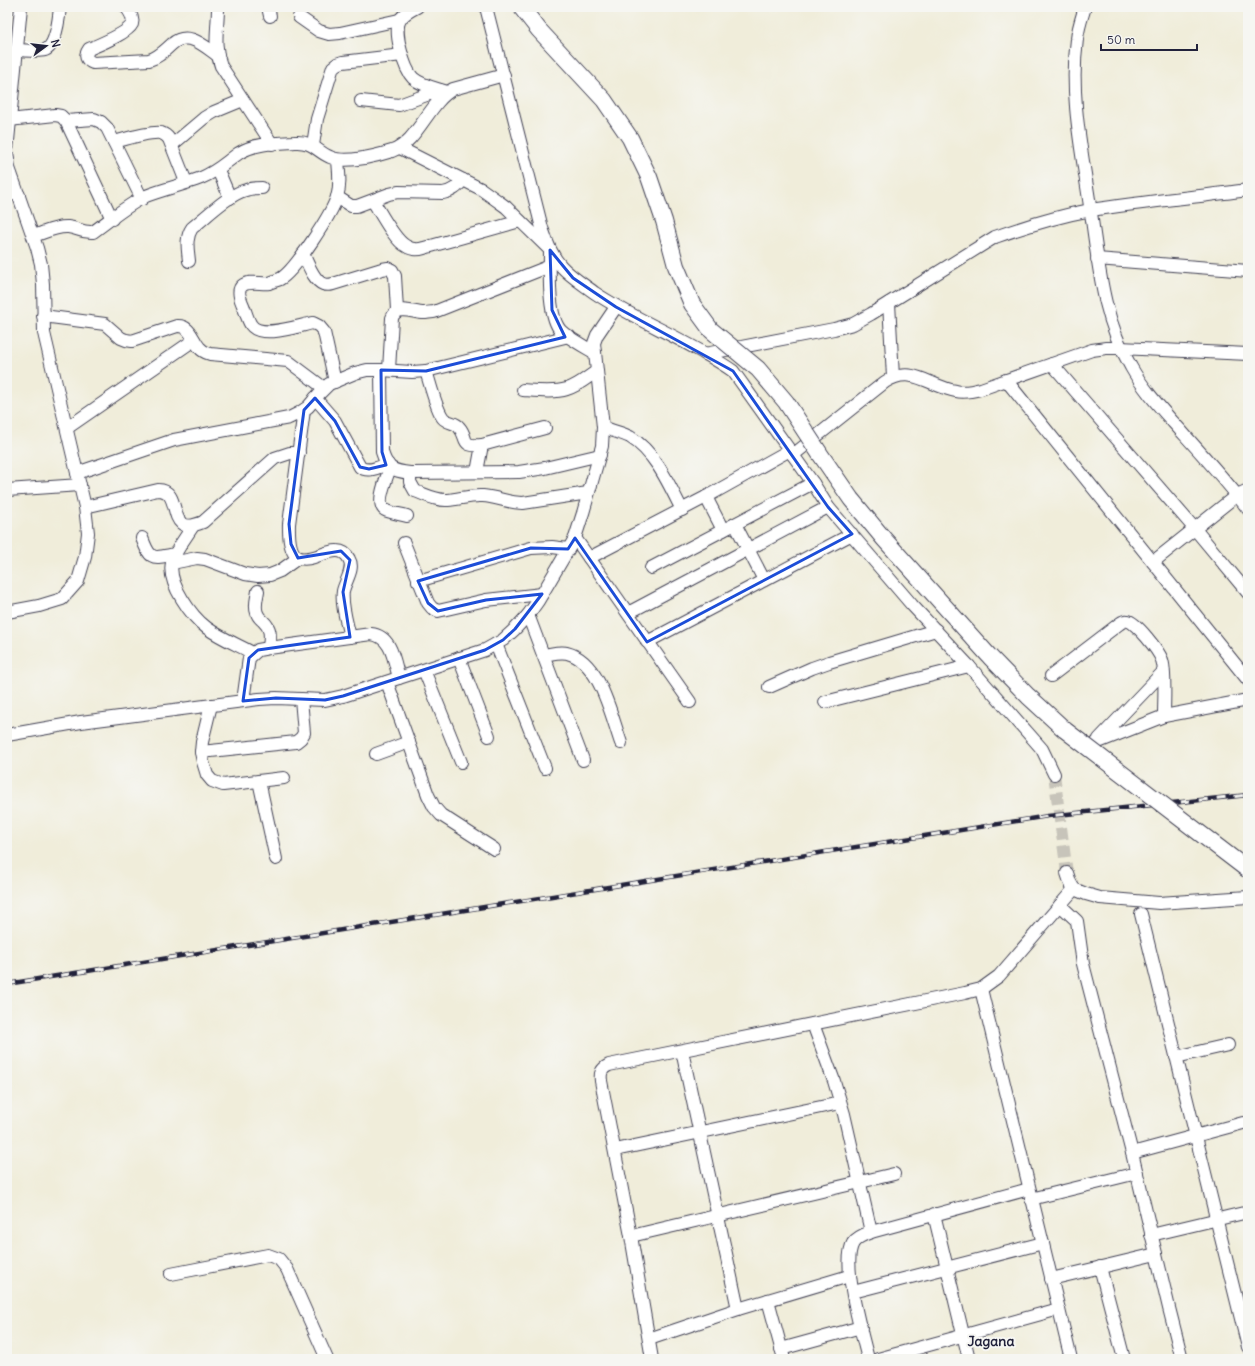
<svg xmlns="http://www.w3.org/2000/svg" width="1255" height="1366" viewBox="0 0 1255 1366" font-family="Delius,sans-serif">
  <rect width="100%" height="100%" fill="#f6f6f2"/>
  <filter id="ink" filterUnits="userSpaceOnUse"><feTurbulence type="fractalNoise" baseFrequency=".025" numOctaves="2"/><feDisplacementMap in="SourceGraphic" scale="8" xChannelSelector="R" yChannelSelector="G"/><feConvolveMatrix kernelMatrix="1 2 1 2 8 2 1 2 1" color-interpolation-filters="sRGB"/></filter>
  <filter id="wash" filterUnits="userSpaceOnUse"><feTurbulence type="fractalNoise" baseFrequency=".012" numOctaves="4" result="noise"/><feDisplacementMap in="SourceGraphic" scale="16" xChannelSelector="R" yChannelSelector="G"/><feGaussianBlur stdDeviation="0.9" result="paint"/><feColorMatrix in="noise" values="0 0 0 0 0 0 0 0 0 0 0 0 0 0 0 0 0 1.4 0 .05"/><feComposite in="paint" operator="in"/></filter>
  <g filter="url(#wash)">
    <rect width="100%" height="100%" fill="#f0edda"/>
  </g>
  <g filter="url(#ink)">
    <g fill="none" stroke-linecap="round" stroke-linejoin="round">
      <polyline stroke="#c7c4ba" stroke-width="12" stroke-dasharray="12 6" stroke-linecap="butt" points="1054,774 1067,873"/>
      <defs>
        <g id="minor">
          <path d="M 126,7 C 130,12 134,18 132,24 C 128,33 98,45 89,49 C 84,56 86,60 93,63 L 149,60 C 159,57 164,51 172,44 C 188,30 204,46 217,55"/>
          <path d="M 218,7 C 218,29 213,44 221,66 L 272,144"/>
          <polyline points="268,7 270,16"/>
          <path d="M 417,7 C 411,10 403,14 400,20 C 393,31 404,69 413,78 C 422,86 436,88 447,92"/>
          <path d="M 486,7 L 542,228 C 547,242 551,255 561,266 C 571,277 583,284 595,293 C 639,322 690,341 733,371 L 813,483 L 828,507 L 912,605 L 969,666 L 1042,749 L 1054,774"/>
          <path d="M 1085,7 C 1082,17 1078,28 1077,39 C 1069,97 1083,156 1091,213 C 1099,267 1103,319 1131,367 C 1142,387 1158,405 1173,422 C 1199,451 1225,479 1248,509"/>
          <polyline points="299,17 319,31 329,34 340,33 399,20"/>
          <path d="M 16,50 C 25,50 37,52 45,50 C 56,46 59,18 60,7"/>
          <polyline points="361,101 399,105 440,90"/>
          <polyline points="9,120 55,115 61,116 66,121 112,219"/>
          <polyline points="66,121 94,119 101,122 107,128 142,199"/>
          <path d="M 114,142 C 125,139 151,131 161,133 C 164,134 167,136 169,139 L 186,182"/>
          <polyline points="172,145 204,118 214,112 243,100"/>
          <polyline points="313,145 317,119 333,67 337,64 343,62 402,55"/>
          <path d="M 400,148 L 481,189 L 495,199 L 506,207 L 550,250 C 550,270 547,316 561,331 C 567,337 587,348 595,353"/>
          <polyline points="218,170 230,198"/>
          <polyline points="7,193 19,195"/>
          <path d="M 337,197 L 351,206 L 357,206 L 389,194 L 398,192 L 443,193 C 453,191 457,187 463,180"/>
          <path d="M 373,201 C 380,212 395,241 406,246 C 412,250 418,250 424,248 L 520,221"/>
          <path d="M 33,236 C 44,233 56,226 68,227 C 78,228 82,233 93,232 C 110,220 127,205 146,196 C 164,189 183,185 201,178 C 218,171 225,163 239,153 C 255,143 277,143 295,142 C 313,141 316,151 330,157 C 345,164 376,156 392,151 C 418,142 429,102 453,89 L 504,75"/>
          <path d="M 303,254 C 308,263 313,280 323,284 C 326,285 330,285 333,284 L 382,269 L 388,268 L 392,270 L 395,276 L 397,310"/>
          <polyline points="1097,259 1248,271"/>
          <path d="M 189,261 C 188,250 185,238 192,228 C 206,217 229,194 246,190 C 251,188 257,188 262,188"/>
          <polyline points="889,303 893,377"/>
          <path d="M 43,316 L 105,324 L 121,338 L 126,340 L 132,341 L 177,326 C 190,325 192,339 199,347 C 202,351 206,353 210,354 L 288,361 L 324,388"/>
          <path d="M 705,354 L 834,329 L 853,324 L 871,314 L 995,237 C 1026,226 1058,216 1091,210 C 1142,202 1196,197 1248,190"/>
          <polyline points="1052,364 1194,528 1248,593"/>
          <path d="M 381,370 L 382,452 C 387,469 393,471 410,473 L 519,472 L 545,468 L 600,455"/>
          <path d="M 389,370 L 392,318 C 397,304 413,313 424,313 C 427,313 430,312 434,312 L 550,266"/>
          <path d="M 426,371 C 430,383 436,409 443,418 C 447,423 455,422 459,427 C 469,438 459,447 482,445 L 545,428"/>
          <polyline points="1006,380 1248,680"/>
          <path d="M 335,382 L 324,332 L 319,326 L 313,323 C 298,326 261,339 251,325 C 247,319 245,309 242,303 C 240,298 237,290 242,286 C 248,280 261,284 269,283 C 272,282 277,280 280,279 C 295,271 332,213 337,197 C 341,185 339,172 338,161"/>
          <path d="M 523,390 C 537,391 554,393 567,389 C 578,386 588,377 597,371"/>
          <path d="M 315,398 L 335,421 L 360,467 C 368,473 379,467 388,464"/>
          <path d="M 304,410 L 289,524 C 287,595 335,530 349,559 C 355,569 345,581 343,591 C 341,605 347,623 350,637"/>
          <path d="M 603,427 C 612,431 622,433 630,437 C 655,452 669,484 682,510"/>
          <polyline points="67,428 194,340"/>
          <path d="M 793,455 L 885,382 C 912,364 930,387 956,391 C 964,393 973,391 981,389 L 1092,350 L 1106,348 L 1120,348 L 1248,354"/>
          <path d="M 390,468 C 387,477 375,504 385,510 C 391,513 400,514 407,516"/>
          <polyline points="477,472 482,445"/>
          <polyline points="77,473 174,440 289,418 299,413 308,407 318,395 329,384 355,373 367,370 381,370 412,372 426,371 569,336"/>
          <path d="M 410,473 L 410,482 L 415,491 C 426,495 437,501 448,500 C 460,499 471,495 483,496 C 497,497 509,503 523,503 L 588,493"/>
          <polyline points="7,490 80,485"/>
          <polyline points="706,497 723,530"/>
          <path d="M 85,507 L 158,490 C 185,490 163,539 203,522 L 275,458 L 290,453 L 299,453"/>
          <polyline points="735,524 764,580"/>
          <path d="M 193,526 C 186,537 175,550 172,563 C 167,583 192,617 207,628 C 221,638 238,645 253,653"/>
          <path d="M 142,538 C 151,562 153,558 176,554"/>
          <polyline points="575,538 690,702"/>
          <polyline points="404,543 428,603 432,608 438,611 486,600 542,594"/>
          <polyline points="589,558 706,497 790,450"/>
          <polyline points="1153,562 1237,495 1248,490"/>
          <polyline points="172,563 197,558 205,559 245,574 258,576 270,575 280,571 298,558"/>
          <polyline points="651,568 813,483"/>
          <polyline points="418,581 531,548 552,547 568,549"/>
          <path d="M 258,591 C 257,598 254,606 257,613 C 258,617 260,618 263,621 C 272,629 270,637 269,648"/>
          <polyline points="7,612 39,606 62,599 78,581 85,557 88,533 85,507 44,333 43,284 41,264 37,248 9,168 7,151 21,7"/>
          <polyline points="628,613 828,507"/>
          <polyline points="528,615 583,760"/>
          <polyline points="647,642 852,534"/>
          <polyline points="496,644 545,768"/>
          <path d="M 543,655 C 551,654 560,651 567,653 C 600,661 611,715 621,743"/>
          <polyline points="459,658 489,736"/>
          <polyline points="424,670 461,762"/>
          <path d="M 1051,676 L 1119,624 C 1122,622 1124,620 1128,621 C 1136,622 1159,651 1162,660 C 1166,671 1164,702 1164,716"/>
          <polyline points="387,682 428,795 434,807 441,815 494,849"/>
          <polyline points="769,687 812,668 829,662 936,630"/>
          <path d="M 243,701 L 249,658 L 258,650 L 269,648 L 371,634 C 392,636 394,661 399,678"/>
          <polyline points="825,702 969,666"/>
          <polyline points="211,705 202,742 201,752 203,762 207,775 212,781 223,785 284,778"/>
          <polyline points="7,735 81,722 259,699 276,698 325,700 343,696 485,650 503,640 515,629 528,615 538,601 575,538 583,513 602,446 603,427 594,343 597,335 616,307"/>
          <polyline points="1099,739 1163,672"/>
          <polyline points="1096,743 1164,716 1248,700"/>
          <polyline points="201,752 296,742 301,738 304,733 301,699"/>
          <polyline points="376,754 409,742"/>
          <polyline points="259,781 276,859"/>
          <polyline points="1067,873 1070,882 1074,889 1086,894 1100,898 1159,903 1248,897"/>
          <polyline points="1060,905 1077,921 1083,964 1132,1153 1169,1308 1182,1359"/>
          <polyline points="1141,914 1248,1347"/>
          <polyline points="981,989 1071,1359"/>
          <polyline points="813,1024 834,1081 844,1114 871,1232"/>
          <polyline points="682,1051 738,1309"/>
          <polyline points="1176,1057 1228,1045"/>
          <polyline points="615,1150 840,1103"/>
          <polyline points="1132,1153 1243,1123"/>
          <polyline points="1031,1199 1137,1173"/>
          <polyline points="934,1214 969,1359"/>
          <polyline points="1151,1235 1248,1212"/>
          <polyline points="631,1236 894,1174"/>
          <polyline points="1100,1267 1124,1359"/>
          <polyline points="171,1274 268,1255 279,1259 287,1269 327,1359"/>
          <polyline points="1051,1279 1156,1254"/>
          <polyline points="853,1292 1043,1243"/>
          <polyline points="768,1300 784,1359"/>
          <polyline points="649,1339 738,1309 849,1276"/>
          <polyline points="781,1349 861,1327"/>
          <path d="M 652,1359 L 631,1236 L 601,1081 C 600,1073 601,1069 609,1065 L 965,993 L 981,989 L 999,976 L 1074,889"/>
          <path d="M 868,1359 C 862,1334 841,1264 853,1243 C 857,1237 865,1234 871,1232 L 1029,1189"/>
          <polyline points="878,1359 1059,1309"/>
        </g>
      </defs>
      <use href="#minor" stroke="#414053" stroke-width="14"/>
      <use href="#minor" stroke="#fff" stroke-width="12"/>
      <defs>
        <polyline id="rail" points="7,984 1048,816 1248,795"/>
      </defs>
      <use href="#rail" stroke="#22223b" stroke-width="4.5"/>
      <use href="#rail" stroke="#f6f6f2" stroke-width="3" stroke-dasharray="9" stroke-linecap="butt"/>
      <defs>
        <polyline id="major-bridge" points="521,7 539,30 604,100 630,138 649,177 664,221 676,266 692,304 711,330 758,369 786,402 820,454 851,499 884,539 991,658 1028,696 1065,730 1248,870"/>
      </defs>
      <use href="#major-bridge" stroke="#414053" stroke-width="18" stroke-linecap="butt"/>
      <use href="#major-bridge" stroke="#fff" stroke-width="16"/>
    </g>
  </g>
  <path fill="none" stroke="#1d4ed8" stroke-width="3" stroke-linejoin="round" d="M 550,250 L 573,278 L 616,307 L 733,371 L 828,507 L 852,534 L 647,642 L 575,538 L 568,549 L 531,548 L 418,581 L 428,603 L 438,611 L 486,600 L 542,594 L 515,629 L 503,640 L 485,650 L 343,696 L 325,700 L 276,698 L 243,701 L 249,658 L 258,650 L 350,637 L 343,592 L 350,560 L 341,551 L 298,558 L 291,544 L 289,524 L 304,410 L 315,398 L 335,421 L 360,467 L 369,469 L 386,465 L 382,452 L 381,370 L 426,371 L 565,337 L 552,310 Z"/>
  <g text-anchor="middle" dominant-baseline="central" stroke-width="4" stroke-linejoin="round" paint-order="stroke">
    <g font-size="14" font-weight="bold" fill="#22223b" stroke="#f6f6f2">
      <text x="991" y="1341">Jagana</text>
    </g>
  </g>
  <rect width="1255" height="1366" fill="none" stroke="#f6f6f2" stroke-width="24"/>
  <g transform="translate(46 46) rotate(75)" stroke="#f6f6f2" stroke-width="3" paint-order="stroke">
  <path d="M0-3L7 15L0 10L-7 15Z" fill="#22223b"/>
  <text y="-6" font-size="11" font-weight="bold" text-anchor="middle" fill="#22223b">N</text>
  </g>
  <path d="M1101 44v6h96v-6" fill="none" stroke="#22223b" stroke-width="2"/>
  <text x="1107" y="44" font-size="12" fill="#22223b" stroke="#f6f6f2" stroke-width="3" paint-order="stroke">50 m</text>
</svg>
